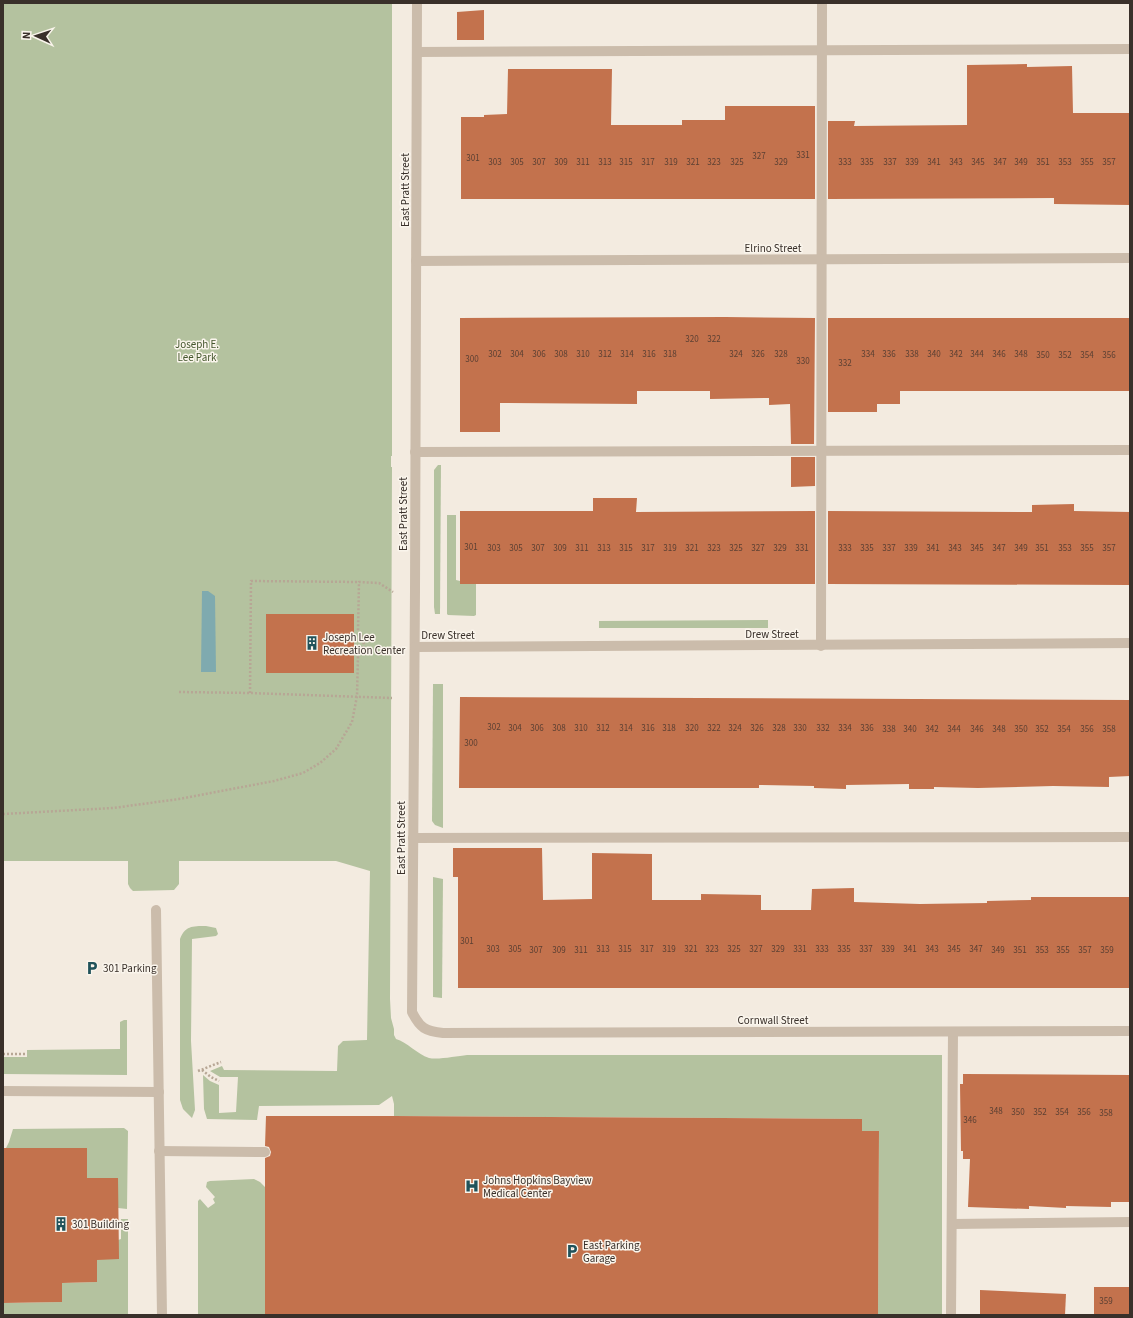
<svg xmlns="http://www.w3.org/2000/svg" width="1133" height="1318" viewBox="0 0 1133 1318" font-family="'Source Sans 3',sans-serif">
  <rect width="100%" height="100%" fill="#f3ebe0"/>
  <g fill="#b4c29f">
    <path d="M 3,3 L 392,3 L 392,456 L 391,456 L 391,467 L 392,467 L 390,999 L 391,1018 L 394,1029 L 394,1035 L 396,1039 C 407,1042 417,1054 429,1058 C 438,1060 457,1056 467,1055 L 942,1055 L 942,1315 L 878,1315 L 879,1131 L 862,1131 L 862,1119 L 394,1116 L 394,1104 L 392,1096 L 379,1105 L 259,1106 L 257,1120 L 207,1119 L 204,1109 L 203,1075 L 210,1081 L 219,1085 L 219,1113 L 236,1112 L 238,1077 L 220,1077 L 210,1071 L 222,1066 L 224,1070 L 337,1071 L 338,1046 L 343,1041 L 367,1040 L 370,871 L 336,861 L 179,861 L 179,884 L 174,890 L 133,891 L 130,888 L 128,884 L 128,861 L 3,861 Z"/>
    <polygon points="438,465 441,465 440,614 435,614 434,607 434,470"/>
    <polygon points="447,515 456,515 456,580 460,581 460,584 476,584 476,615 474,616 448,615 447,614"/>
    <polygon points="768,620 768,628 599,628 599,621"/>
    <polygon points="433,684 443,684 443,828 435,825 432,821"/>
    <polygon points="433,877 443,879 442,998 433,997"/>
    <path d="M 206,926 L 216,928 L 218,934 L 216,936 L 192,939 L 191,1041 L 195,1110 L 192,1118 L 183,1109 L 180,1100 L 180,939 C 185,926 192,926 206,926 Z"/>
    <polygon points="124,1020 127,1020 127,1075 3,1074 3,1057 27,1057 27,1050 120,1049 120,1022"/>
    <polygon points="124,1128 128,1131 127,1209 118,1208 118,1178 87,1178 87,1148 6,1148 9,1142 13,1129"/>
    <polygon points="254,1179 260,1182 266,1188 265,1315 198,1315 198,1201 200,1199 208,1208 215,1203 213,1199 215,1197 206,1187 207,1182 210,1181"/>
    <polygon points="121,1219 128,1219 128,1315 3,1315 3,1303 62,1302 62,1283 97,1282 97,1260 118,1240 121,1239"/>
  </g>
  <polygon fill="#7faaaf" points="202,591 208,591 215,596 216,672 201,672"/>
  <g fill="#c3724d">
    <polygon points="484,10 484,40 457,40 457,12"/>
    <polygon points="1027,64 1027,67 1072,66 1073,113 1130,113 1130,205 1054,204 1054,198 828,199 828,121 855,121 854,126 967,125 967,65"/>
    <polygon points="508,69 612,69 611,125 682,125 682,120 725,120 725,106 815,106 815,199 461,199 461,117 484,117 484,115 507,114"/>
    <polygon points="725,317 815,318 814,444 791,444 790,404 769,405 769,398 710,399 710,391 637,391 637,404 500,403 500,432 460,432 460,318"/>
    <polygon points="828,318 1130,318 1130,391 900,391 900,404 877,404 877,412 828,412"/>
    <polygon points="791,457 815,457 815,486 791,487"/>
    <polygon points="593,498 637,498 636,512 815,511 815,584 460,584 460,511 593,511"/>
    <polygon points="1074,504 1074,511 1130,512 1130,585 828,584 828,511 1032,512 1032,505"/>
    <rect x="266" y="614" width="88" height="59"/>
    <polygon points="460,697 1130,700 1130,776 1109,777 1109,787 1053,786 978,788 934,787 934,789 909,789 909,784 846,785 846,789 814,788 814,786 759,785 759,788 459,788"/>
    <polygon points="453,848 542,848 543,900 592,899 592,853 652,854 652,900 701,900 701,894 761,895 761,910 811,910 812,889 854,888 854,902 920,904 987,903 987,901 1031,900 1031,897 1130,897 1130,988 458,988 458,877 453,877"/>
    <polygon points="963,1074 1130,1075 1130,1202 1111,1202 1111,1207 1066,1206 1066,1208 1029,1206 1029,1209 968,1207 970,1159 963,1159 963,1151 961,1151 960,1084 963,1084"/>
    <polygon points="266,1116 394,1116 862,1119 862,1131 879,1131 878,1315 265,1315 265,1158 270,1156 271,1152 269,1147 265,1146"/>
    <polygon points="3,1148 87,1148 87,1178 118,1178 119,1259 97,1260 97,1282 62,1283 62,1302 3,1303"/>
    <rect x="1094" y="1287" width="36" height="28"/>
    <polygon points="980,1290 1066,1294 1065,1315 980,1315"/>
  </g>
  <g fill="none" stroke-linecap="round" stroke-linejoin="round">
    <g stroke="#b7a695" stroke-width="2.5" stroke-dasharray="2 2" stroke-linecap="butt">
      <polyline points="179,692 250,693 392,698"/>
      <polyline points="250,693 251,581 359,582"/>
      <polyline points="3,814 113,808 179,799 274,781 303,773 320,763 336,749 352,722 357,696 358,656 363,650 364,639 358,631 359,582 379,583 393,592"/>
      <polyline points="3,1054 27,1054"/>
      <polyline points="202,1070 211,1077 219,1081"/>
      <polyline points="198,1071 221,1062"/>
    </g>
    <g stroke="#cbbcab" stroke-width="10">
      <polyline points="417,52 1130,49"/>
      <polyline points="415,452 1130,450"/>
      <polyline points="821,646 822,3"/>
      <polyline points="413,838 1130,837"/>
      <polyline points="156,910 162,1315"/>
      <polyline points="3,1091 159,1092"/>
      <polyline points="159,1151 265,1152"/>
      <polyline points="952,1224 1130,1222"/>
      <polyline points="951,1315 953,1032"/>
    </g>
    <g stroke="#cbbcab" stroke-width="10">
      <path d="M 417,3 L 415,591 L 412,1012 C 420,1028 425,1031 443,1033 L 1130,1031"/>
      <polyline points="416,261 1130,258"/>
      <polyline points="415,647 1130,643"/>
    </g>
  </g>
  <defs>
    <symbol id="building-bare" viewBox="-9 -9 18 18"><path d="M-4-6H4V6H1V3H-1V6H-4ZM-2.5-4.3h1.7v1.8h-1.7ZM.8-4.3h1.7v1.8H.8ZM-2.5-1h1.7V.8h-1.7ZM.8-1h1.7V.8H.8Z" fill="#20525a" stroke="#faf5ec" stroke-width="2.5" paint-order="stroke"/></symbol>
    <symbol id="parking-bare" viewBox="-9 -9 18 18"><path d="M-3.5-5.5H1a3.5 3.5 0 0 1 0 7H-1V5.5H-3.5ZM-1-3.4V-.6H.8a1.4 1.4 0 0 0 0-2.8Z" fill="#20525a" stroke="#faf5ec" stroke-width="2.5" paint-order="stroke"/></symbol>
    <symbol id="hospital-bare" viewBox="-9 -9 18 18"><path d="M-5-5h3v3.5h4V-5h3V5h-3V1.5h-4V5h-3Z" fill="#20525a" stroke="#faf5ec" stroke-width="2.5" paint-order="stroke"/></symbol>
  </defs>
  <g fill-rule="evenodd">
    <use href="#building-bare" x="302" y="633" width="20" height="20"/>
    <use href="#parking-bare" x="82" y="958" width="20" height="20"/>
    <use href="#hospital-bare" x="462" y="1176" width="20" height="20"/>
    <use href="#building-bare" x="51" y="1214" width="20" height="20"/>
    <use href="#parking-bare" x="562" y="1241" width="20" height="20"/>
  </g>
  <g text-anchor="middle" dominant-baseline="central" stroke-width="3" stroke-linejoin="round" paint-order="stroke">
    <g font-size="9" fill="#5c4033">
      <text x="803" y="155">331</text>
      <text x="759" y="156">327</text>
      <text x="473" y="158">301</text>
      <text x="495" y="162">303</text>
      <text x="517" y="162">305</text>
      <text x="539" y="162">307</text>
      <text x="561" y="162">309</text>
      <text x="583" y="162">311</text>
      <text x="605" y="162">313</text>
      <text x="626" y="162">315</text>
      <text x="648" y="162">317</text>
      <text x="671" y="162">319</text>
      <text x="693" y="162">321</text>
      <text x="714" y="162">323</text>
      <text x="737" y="162">325</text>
      <text x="781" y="162">329</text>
      <text x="845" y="162">333</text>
      <text x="867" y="162">335</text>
      <text x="890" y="162">337</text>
      <text x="912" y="162">339</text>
      <text x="934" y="162">341</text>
      <text x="956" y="162">343</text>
      <text x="978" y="162">345</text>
      <text x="1000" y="162">347</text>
      <text x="1021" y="162">349</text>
      <text x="1043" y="162">351</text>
      <text x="1065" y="162">353</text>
      <text x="1087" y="162">355</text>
      <text x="1109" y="162">357</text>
      <text x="692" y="339">320</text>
      <text x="714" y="339">322</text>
      <text x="495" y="354">302</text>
      <text x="517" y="354">304</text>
      <text x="539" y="354">306</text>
      <text x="561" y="354">308</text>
      <text x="583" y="354">310</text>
      <text x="605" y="354">312</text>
      <text x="627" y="354">314</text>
      <text x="649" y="354">316</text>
      <text x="670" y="354">318</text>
      <text x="736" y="354">324</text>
      <text x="758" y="354">326</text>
      <text x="781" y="354">328</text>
      <text x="868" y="354">334</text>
      <text x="889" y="354">336</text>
      <text x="912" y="354">338</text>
      <text x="934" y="354">340</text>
      <text x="956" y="354">342</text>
      <text x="977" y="354">344</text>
      <text x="999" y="354">346</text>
      <text x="1021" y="354">348</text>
      <text x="1043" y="355">350</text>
      <text x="1065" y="355">352</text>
      <text x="1087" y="355">354</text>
      <text x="1109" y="355">356</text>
      <text x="472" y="359">300</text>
      <text x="803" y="361">330</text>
      <text x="845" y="363">332</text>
      <text x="471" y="547">301</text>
      <text x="494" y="548">303</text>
      <text x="516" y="548">305</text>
      <text x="538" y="548">307</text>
      <text x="560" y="548">309</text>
      <text x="582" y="548">311</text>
      <text x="604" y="548">313</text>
      <text x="626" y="548">315</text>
      <text x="648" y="548">317</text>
      <text x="670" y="548">319</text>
      <text x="692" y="548">321</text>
      <text x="714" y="548">323</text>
      <text x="736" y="548">325</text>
      <text x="758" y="548">327</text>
      <text x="780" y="548">329</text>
      <text x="802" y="548">331</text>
      <text x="845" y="548">333</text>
      <text x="867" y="548">335</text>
      <text x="889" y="548">337</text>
      <text x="911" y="548">339</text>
      <text x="933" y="548">341</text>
      <text x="955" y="548">343</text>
      <text x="977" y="548">345</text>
      <text x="999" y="548">347</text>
      <text x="1021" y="548">349</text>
      <text x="1042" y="548">351</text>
      <text x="1065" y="548">353</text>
      <text x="1087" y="548">355</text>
      <text x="1109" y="548">357</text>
      <text x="494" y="727">302</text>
      <text x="515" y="728">304</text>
      <text x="537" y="728">306</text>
      <text x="559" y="728">308</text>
      <text x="581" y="728">310</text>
      <text x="603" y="728">312</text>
      <text x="626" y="728">314</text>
      <text x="648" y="728">316</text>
      <text x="669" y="728">318</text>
      <text x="692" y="728">320</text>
      <text x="714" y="728">322</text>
      <text x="735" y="728">324</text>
      <text x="757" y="728">326</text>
      <text x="779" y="728">328</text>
      <text x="800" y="728">330</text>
      <text x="823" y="728">332</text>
      <text x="845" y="728">334</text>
      <text x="867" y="728">336</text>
      <text x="889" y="729">338</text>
      <text x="910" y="729">340</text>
      <text x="932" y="729">342</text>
      <text x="954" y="729">344</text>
      <text x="977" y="729">346</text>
      <text x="999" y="729">348</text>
      <text x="1021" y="729">350</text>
      <text x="1042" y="729">352</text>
      <text x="1064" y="729">354</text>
      <text x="1087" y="729">356</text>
      <text x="1109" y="729">358</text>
      <text x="471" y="743">300</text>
      <text x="467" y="941">301</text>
      <text x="493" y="949">303</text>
      <text x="515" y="949">305</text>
      <text x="603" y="949">313</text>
      <text x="625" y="949">315</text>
      <text x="647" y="949">317</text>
      <text x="669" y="949">319</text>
      <text x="691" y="949">321</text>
      <text x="712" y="949">323</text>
      <text x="734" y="949">325</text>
      <text x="756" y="949">327</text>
      <text x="778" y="949">329</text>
      <text x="800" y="949">331</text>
      <text x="822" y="949">333</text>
      <text x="844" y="949">335</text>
      <text x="866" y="949">337</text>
      <text x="888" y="949">339</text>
      <text x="910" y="949">341</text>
      <text x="932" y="949">343</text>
      <text x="954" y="949">345</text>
      <text x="976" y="949">347</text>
      <text x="536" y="950">307</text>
      <text x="559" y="950">309</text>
      <text x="581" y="950">311</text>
      <text x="998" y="950">349</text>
      <text x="1020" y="950">351</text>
      <text x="1042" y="950">353</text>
      <text x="1063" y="950">355</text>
      <text x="1085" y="950">357</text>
      <text x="1107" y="950">359</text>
      <text x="996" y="1111">348</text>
      <text x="1018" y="1112">350</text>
      <text x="1040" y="1112">352</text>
      <text x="1062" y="1112">354</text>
      <text x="1084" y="1112">356</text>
      <text x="1106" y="1113">358</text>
      <text x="970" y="1120">346</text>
      <text x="1106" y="1301">359</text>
    </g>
    <g font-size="11" fill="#39302a" stroke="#faf5ec">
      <text transform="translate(405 190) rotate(-90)">East Pratt Street</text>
      <text x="773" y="248">Elrino Street</text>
      <text transform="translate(403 514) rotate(-90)">East Pratt Street</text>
      <text x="772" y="634">Drew Street</text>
      <text x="448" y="635">Drew Street</text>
      <text transform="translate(401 838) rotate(-90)">East Pratt Street</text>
      <text x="773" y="1020">Cornwall Street</text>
    </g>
    <g font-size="11" fill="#45572e" stroke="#faf5ec">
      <text x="197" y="344">Joseph E.<tspan x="197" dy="13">Lee Park</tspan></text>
    </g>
    <g font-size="11" fill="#39302a" stroke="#faf5ec" text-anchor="start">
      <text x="323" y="637">Joseph Lee<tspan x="323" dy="13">Recreation Center</tspan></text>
      <text x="103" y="968">301 Parking</text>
      <text x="483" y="1180">Johns Hopkins Bayview<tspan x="483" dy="13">Medical Center</tspan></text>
      <text x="72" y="1224">301 Building</text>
      <text x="583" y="1245">East Parking<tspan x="583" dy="13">Garage</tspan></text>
    </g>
  </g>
  <rect width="1133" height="1318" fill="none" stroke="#39302a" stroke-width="8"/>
  <g transform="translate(36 36) rotate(273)" stroke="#faf5ec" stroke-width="3" paint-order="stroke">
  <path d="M0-3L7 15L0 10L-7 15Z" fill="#39302a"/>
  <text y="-6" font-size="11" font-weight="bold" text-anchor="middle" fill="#39302a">N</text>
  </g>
</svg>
